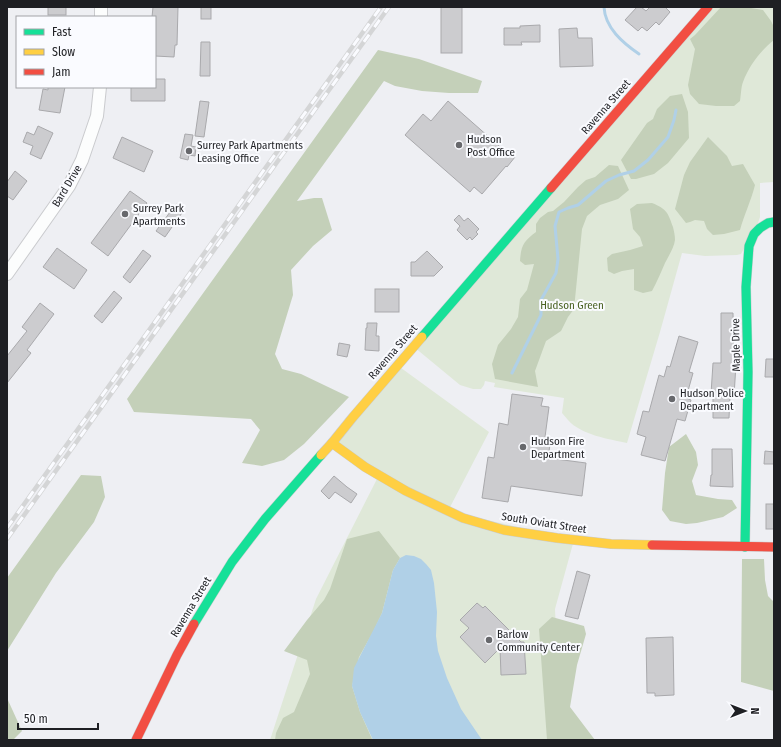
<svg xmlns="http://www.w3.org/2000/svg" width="781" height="747" viewBox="0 0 781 747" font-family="'Fira Sans Condensed',sans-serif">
  <rect width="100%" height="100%" fill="#eeeff3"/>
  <g fill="#dfe8d8">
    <path d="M 708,7 L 774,7 L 774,182 L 760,183 L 760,217 L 758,223 L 741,254 L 737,255 L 705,256 L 682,253 L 660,332 L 627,443 C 609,439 581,435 568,420 C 566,418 564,415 562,413 L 564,398 L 494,387 L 495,383 L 485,381 L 484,385 L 481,389 L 473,389 L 460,385 L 414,347 Z"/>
    <polygon points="397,365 489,432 448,511 574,540 555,609 561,740 270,740 316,599 379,475 332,443"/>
  </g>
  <g fill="#c4d0b9">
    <path d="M 721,7 L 745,7 L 763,10 L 771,21 L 774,27 L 774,40 C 761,50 749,66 743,82 C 741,87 741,95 740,101 L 734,106 L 716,106 L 699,104 L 690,94 L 688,85 L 695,49 L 690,39 L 695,35 Z"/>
    <polygon points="378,50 419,59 482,81 478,93 449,93 422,91 395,86 384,81 297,201 314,198 322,198 332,230 313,246 291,270 293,295 275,354 282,369 301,374 349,397 304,444 284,460 262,466 242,463 260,430 251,419 134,412 127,399"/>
    <polygon points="682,94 688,112 689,138 668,163 654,174 636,179 631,179 621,160 647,123 653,119 657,109 670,96"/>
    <path d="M 708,137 L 727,156 L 732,166 L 743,164 L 755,185 C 751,201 744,215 740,230 L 724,234 L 713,235 L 707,229 L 704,221 L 695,220 L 690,222 L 686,223 L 675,209 L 684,175 L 690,162 Z"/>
    <path d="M 609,165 L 618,166 L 629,190 L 618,199 L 600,205 L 587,216 L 582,229 L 574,309 L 568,317 L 561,331 L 546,341 L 535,371 L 538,387 L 495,379 L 492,364 L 498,345 L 511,329 L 518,317 L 520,299 L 527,290 L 534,264 L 525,265 L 520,261 C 521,245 524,241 536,232 L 536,224 L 540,218 L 548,212 L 553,211 L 564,202 L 578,187 L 586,180 L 595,177 Z"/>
    <path d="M 652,203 C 667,209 668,213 673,227 C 674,231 675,236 675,240 C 674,248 669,255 665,263 C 661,272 657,282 652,291 L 643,293 L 634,290 L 634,269 L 622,271 L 614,274 L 608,271 L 607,258 L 612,254 L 630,250 L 643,246 L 640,237 L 633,229 L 630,209 L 637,204 Z"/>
    <polygon points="686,434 696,452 698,465 692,481 696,495 718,499 732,500 737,508 723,517 697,523 686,524 670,521 662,510 665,473 669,447"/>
    <polygon points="81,475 101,476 105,497 94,522 56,573 7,651 7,578"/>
    <polygon points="379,531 400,558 393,570 382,613 373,632 359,657 352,686 360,712 372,739 372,740 275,740 276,733 283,718 294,712 310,674 307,660 284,651 307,620 324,600 330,589 347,539"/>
    <polygon points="742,559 764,559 765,580 768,596 774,602 774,691 741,682"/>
    <polygon points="552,617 584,626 586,634 577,665 570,707 595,740 547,740 539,629"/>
    <polygon points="7,698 22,731 13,740 7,740"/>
  </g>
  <polygon fill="#b0d0e7" points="406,555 414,556 421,559 426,564 431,570 434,583 437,612 436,636 438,651 447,678 461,709 482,740 373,740 360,712 352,686 354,668 382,613 393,570 400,558"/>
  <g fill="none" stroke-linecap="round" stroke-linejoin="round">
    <g stroke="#b0d0e7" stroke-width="3">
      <path d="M 604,7 C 605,28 623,43 639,54"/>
      <polyline points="512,373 541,315 541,300 556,273 558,259 555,226 559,212 568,208 578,205 606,181 619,175 634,171 648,160 668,137 674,120 676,110"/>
    </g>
  </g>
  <g fill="#cccccf" stroke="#a9a9ac">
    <rect x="48" y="7" width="18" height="8"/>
    <polygon points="153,7 178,7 177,45 175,45 174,57 155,56 155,17 152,17"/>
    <rect x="201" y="7" width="10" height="12"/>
    <rect x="441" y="7" width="21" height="46"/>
    <polygon points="637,7 641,7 646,11 650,7 665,7 670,12 659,25 656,22 647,31 642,27 638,31 625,20"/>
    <polygon points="540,25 540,42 521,42 522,45 504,45 504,28 520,28 520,26"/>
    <polygon points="577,28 578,38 592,38 593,66 560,67 559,29"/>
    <polygon points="201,42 210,42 210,76 200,76"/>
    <polygon points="155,79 165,79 165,101 131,101 131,87 155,87"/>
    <polygon points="48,87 65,87 60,113 39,110 43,89 48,90"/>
    <polygon points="200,101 209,102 204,137 195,136"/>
    <polygon points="448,101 506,152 508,151 515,157 507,167 506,166 482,194 474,187 470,192 405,135 423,114 431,121"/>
    <polygon points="38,126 53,133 41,159 30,154 33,146 23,142 27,132 34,135"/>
    <polygon points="185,134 193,135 191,146 196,147 195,156 189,155 188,160 180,158"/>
    <polygon points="122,137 153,151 144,172 113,158"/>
    <polygon points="15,171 27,181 13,200 7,196 7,182"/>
    <polygon points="130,191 147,203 108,256 91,243"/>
    <polygon points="176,204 184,210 165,237 156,231"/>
    <polygon points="459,215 464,221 468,218 479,229 476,232 478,234 472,240 470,237 467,240 457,230 460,226 454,220"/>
    <polygon points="57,248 87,270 74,289 43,267"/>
    <polygon points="143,250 151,256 130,283 123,277"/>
    <polygon points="427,251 443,267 434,276 411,276 411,262 415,262"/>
    <rect x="375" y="289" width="24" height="23"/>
    <polygon points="114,291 122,298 102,323 94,316"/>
    <polygon points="40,303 54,314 27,350 31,353 7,383 7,356 27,331 22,327"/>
    <polygon points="721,313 733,313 734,364 736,364 734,396 730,396 729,418 713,418 713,395 711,394 713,363 721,363"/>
    <polygon points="367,323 377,323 376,336 379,336 379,351 365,350 366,328 367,328"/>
    <polygon points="679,336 698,342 689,372 693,373 686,398 691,400 685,421 677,419 665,461 641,455 646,437 637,434 643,411 649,412 659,375 664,377 667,366 670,367"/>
    <polygon points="339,343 350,345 347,357 337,355"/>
    <polygon points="766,359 774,359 774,377 765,377"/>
    <polygon points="512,394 543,398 541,406 549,407 545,437 551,438 548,458 586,463 582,496 511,486 508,502 482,498 488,457 494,458 499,423 508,425"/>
    <polygon points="712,449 732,449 733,487 710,486 711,475 712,475"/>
    <polygon points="765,451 774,452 774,464 764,464"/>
    <polygon points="334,476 347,487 357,494 351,503 335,492 329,499 321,491"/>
    <rect x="766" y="504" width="8" height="25"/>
    <polygon points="577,571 590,575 578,619 565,616"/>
    <polygon points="477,603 483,608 485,606 521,642 524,642 526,674 501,675 500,648 485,663 460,637 469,628 460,620"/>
    <polygon points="673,637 674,695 655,696 655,693 647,693 646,638"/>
  </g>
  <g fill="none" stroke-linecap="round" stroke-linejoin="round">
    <defs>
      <g id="street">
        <polyline points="101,17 101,7"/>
        <polyline points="7,274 69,186 82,160 97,116 100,87"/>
      </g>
      <g id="fast">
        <polyline points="422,337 551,188"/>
        <polyline points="745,547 748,372 746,287 749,246 754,234 760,228 768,223 774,222"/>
        <polyline points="194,624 232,562 265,519 321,455"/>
      </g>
      <g id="slow">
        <polyline points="332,443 365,467 406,491 463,518 504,530 557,538 611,544 652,545"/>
        <polyline points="321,455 332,443 353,417 422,337"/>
      </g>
      <g id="jam">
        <polyline points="551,188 708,7"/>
        <polyline points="652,545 774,547"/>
        <polyline points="136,740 177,655 194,624"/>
      </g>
    </defs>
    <use href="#street" stroke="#cacbce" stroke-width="14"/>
    <use href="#fast" stroke="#cacbce" stroke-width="10"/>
    <use href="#slow" stroke="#cacbce" stroke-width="10"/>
    <use href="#jam" stroke="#cacbce" stroke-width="10"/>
    <use href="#street" stroke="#fcfdfd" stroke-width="12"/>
    <use href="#fast" stroke="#16e098" stroke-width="9"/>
    <use href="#slow" stroke="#ffcf43" stroke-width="9"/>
    <use href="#jam" stroke="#f24e42" stroke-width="9"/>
    <defs>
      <g id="rail">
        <polyline points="7,528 381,7"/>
        <polyline points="7,539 280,158 389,7"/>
      </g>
    </defs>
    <use href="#rail" stroke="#d4d5d6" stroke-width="4.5"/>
    <use href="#rail" stroke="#fafbff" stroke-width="3" stroke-dasharray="9" stroke-linecap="butt"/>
  </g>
  <g fill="#67686c" stroke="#fafbff" stroke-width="1.5">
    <circle cx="459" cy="145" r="4"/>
    <circle cx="189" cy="151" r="4"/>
    <circle cx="125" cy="214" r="4"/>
    <circle cx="672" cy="399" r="4"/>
    <circle cx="523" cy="447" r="4"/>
    <circle cx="489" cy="640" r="4"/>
  </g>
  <g text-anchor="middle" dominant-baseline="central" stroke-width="4" stroke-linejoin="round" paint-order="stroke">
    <g font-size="11" fill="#1e1f23" stroke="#fafbff">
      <text transform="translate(606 107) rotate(-49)">Ravenna Street</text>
      <text transform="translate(67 186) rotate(-59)">Bard Drive</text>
      <text transform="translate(736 345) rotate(-91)">Maple Drive</text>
      <text transform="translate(393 352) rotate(-49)">Ravenna Street</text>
      <text transform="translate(544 523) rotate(9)">South Oviatt Street</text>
      <text transform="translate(191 607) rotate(-59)">Ravenna Street</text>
    </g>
    <g font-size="11" fill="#1e1f23" stroke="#fafbff" text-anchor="start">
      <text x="467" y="139">Hudson<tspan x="467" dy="13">Post Office</tspan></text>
      <text x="197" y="145">Surrey Park Apartments<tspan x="197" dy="13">Leasing Office</tspan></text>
      <text x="133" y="208">Surrey Park<tspan x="133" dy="13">Apartments</tspan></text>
      <text x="680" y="393">Hudson Police<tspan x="680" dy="13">Department</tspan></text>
      <text x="531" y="441">Hudson Fire<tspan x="531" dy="13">Department</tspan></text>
      <text x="497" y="634">Barlow<tspan x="497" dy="13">Community Center</tspan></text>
    </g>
    <g font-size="11" fill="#486121" stroke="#fafbff">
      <text x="572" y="305">Hudson Green</text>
    </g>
  </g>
  <rect width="781" height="747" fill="none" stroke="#1e1f23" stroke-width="16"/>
  <rect x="16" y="16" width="140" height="72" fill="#fafbff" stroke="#a2a3a7"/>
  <rect x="24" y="29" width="20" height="6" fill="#16e098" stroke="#a2a3a7"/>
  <text x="52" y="36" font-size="12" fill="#1e1f23">Fast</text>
  <rect x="24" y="49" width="20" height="6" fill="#ffcf43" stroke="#a2a3a7"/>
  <text x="52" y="56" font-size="12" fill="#1e1f23">Slow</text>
  <rect x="24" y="69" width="20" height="6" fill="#f24e42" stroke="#a2a3a7"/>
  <text x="52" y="76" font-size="12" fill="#1e1f23">Jam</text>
  <g transform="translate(745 711) rotate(90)" stroke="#fafbff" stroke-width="3" paint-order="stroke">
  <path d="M0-3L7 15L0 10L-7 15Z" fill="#1e1f23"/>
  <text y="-6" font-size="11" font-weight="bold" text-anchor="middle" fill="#1e1f23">N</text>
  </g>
  <path d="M18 723v6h80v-6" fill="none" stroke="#1e1f23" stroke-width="2"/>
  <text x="24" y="723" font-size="12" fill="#1e1f23" stroke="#fafbff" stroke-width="3" paint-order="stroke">50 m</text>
</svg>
